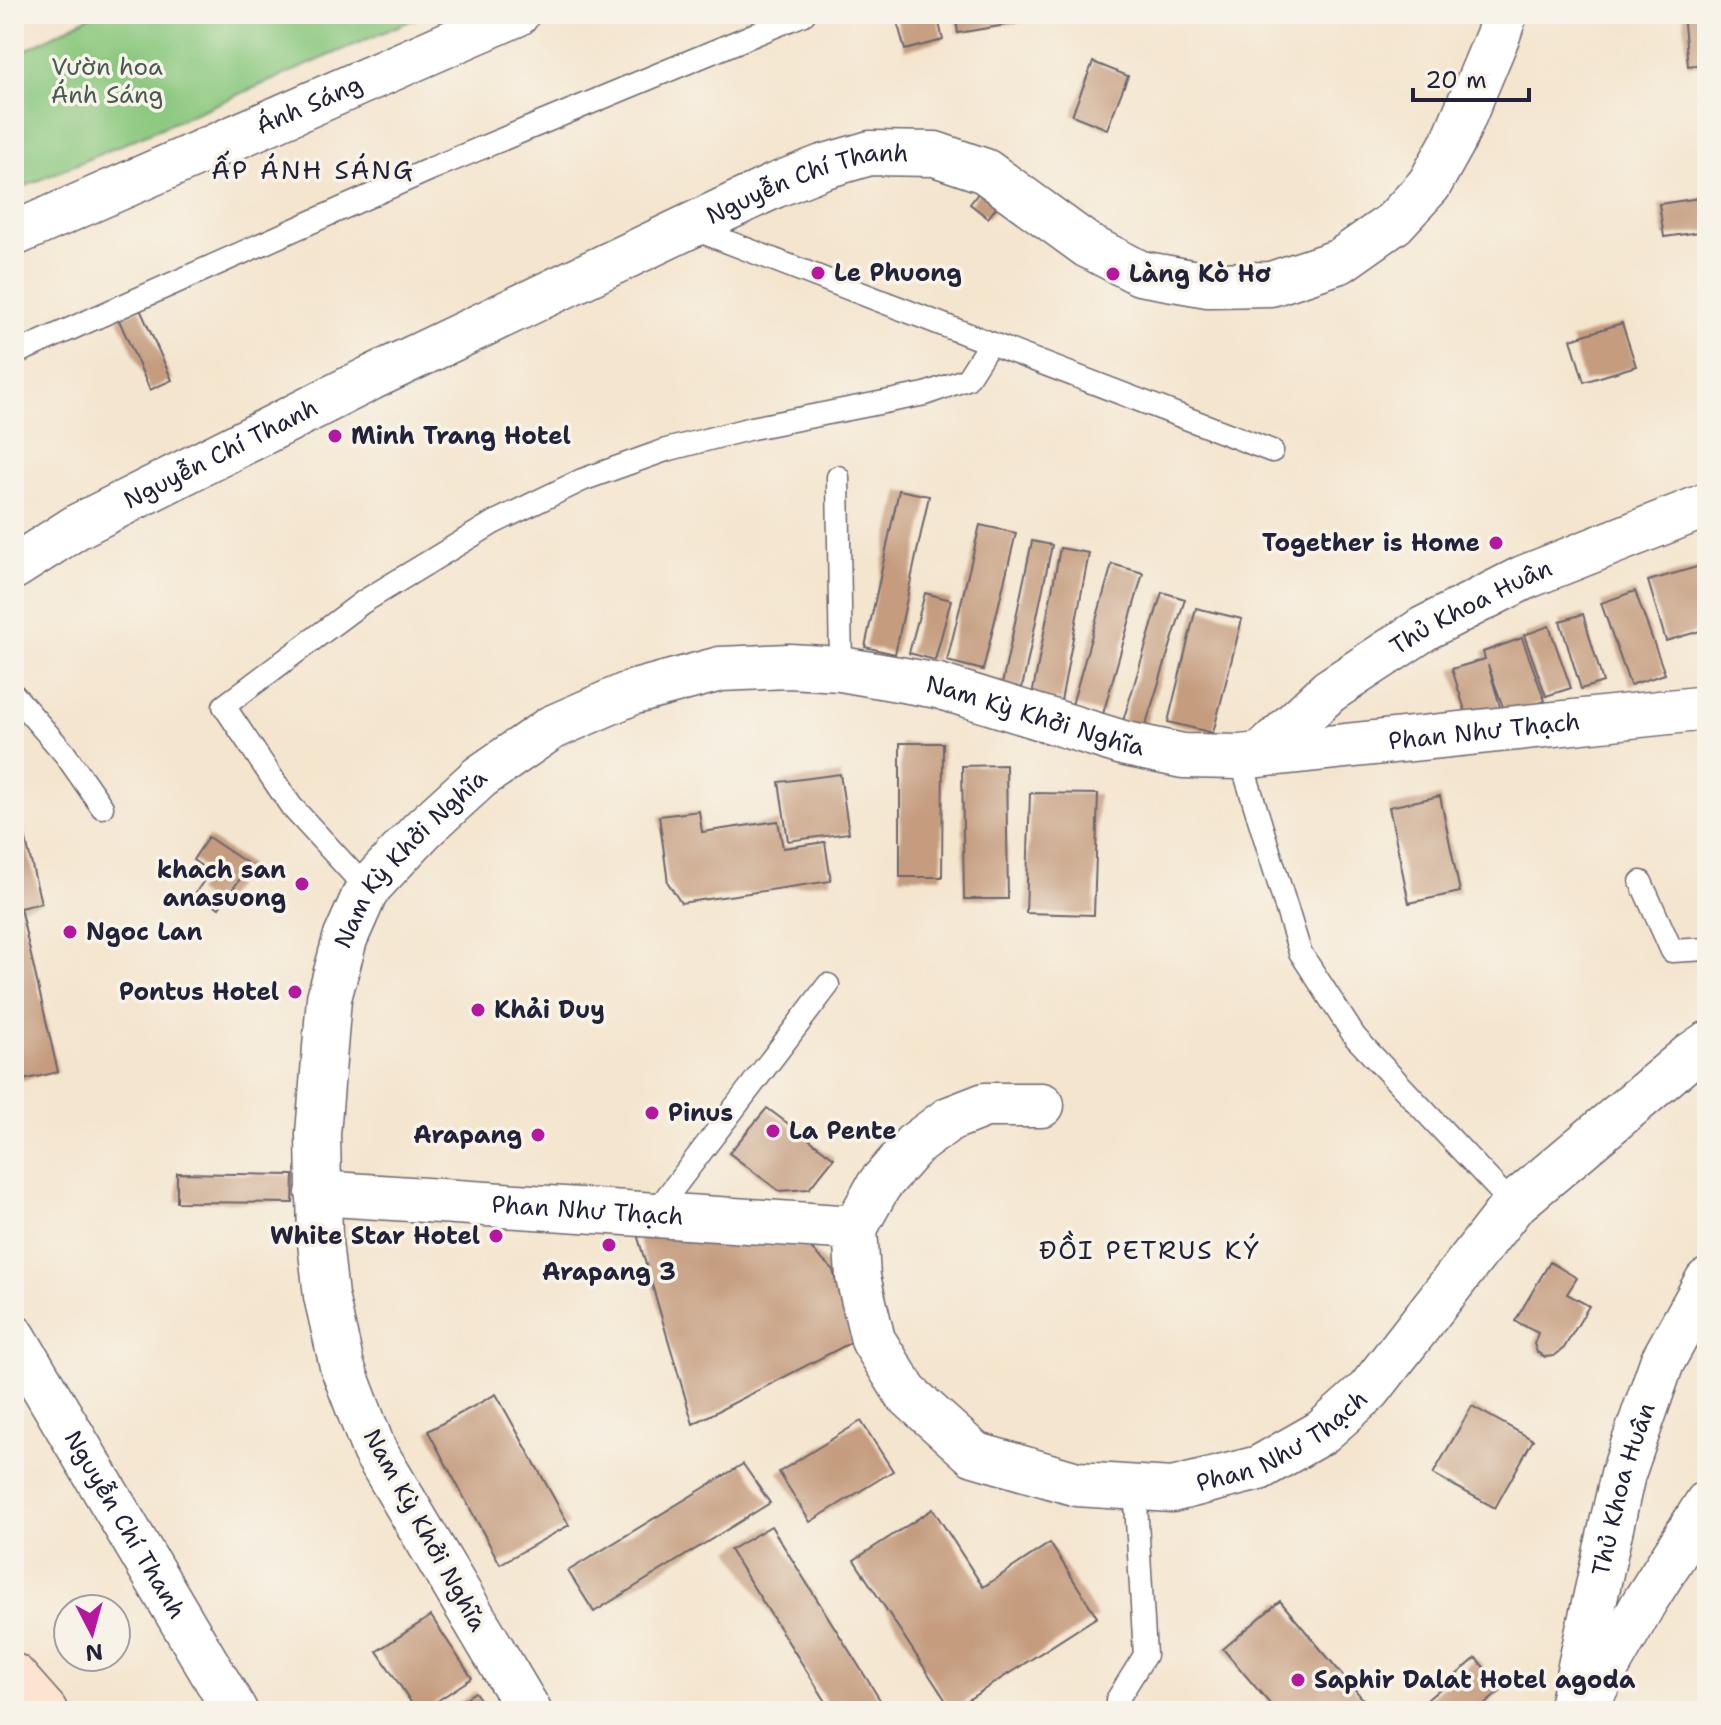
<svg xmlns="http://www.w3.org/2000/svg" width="1721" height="1725" viewBox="0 0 1721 1725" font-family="'Shantell Sans',sans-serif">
  <rect width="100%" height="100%" fill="#f7f3e8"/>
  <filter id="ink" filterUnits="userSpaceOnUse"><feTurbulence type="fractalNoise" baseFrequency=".0125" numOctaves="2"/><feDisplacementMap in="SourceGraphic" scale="16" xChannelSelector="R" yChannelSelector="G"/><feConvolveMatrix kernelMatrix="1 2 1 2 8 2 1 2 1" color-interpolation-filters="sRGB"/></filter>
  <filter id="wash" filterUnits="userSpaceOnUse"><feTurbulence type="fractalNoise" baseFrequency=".006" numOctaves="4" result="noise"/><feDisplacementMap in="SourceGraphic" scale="32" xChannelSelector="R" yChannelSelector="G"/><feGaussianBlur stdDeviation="1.8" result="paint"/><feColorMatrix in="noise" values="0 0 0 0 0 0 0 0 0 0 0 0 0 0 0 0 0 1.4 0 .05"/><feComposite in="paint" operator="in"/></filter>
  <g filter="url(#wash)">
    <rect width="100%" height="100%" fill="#f4e5ce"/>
    <polygon fill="#89c77d" stroke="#56745c" stroke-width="2" points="94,14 426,14 14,191 14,56"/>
    <g id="blocks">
      <g fill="#c59c7e">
        <polygon points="895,14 937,14 943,40 905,50"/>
        <polygon points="955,14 1022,14 1024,22 958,33"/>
        <polygon points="1683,14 1707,14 1707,64 1688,66"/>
        <polygon points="1093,62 1128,76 1107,129 1072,115"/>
        <polygon points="982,188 1001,201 988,218 970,204"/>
        <polygon points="1707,197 1707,231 1664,237 1659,204"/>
        <polygon points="140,309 172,380 150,390 118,318"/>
        <polygon points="1622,323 1636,366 1584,382 1571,339"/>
        <polygon points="899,490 929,496 895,654 865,647"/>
        <polygon points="980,525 1016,533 983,670 947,661"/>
        <polygon points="1032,541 1052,545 1022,688 1002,684"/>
        <polygon points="1060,548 1089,553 1061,701 1032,696"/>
        <polygon points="1112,564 1143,573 1103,714 1072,705"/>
        <polygon points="1707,564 1707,629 1666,641 1648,581"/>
        <polygon points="1635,591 1665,674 1630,685 1601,603"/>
        <polygon points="1162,592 1185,599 1145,727 1123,721"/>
        <polygon points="925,593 951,600 935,660 909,653"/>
        <polygon points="1196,608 1242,619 1213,733 1168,722"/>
        <polygon points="1583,614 1603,682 1581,689 1560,621"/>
        <polygon points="1549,626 1571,688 1546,696 1524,635"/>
        <polygon points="1522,638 1545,701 1506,715 1488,665 1501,710 1468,720 1452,669 1485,659 1483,652"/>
        <polygon points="900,743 943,743 942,877 900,877"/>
        <polygon points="1006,765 1008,899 964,899 962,766"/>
        <polygon points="840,774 849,833 788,841 779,782"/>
        <polygon points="14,791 41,903 20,908 58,1072 14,1082"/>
        <polygon points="1030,793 1098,794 1094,915 1026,913"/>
        <polygon points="1440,796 1460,892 1409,903 1389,807"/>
        <polygon points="699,811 702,832 778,821 783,848 825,842 831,881 681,903 668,883 659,816"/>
        <polygon points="208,837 250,865 219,908 196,892 210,872 193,860"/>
        <polygon points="767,1108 834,1158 809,1189 779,1191 729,1153"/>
        <polygon points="177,1173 294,1175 293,1203 177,1202"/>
        <polygon points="637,1234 809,1247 833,1270 852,1342 693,1424"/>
        <polygon points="1550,1262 1577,1278 1567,1294 1589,1306 1564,1348 1554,1356 1545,1357 1537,1352 1534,1344 1538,1333 1515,1321"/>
        <polygon points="496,1394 569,1525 500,1564 428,1431"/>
        <polygon points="1472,1406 1533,1440 1495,1508 1433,1474"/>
        <polygon points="861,1421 893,1471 810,1522 779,1472"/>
        <polygon points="743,1464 770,1503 594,1612 568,1571"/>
        <polygon points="933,1509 983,1587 1050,1543 1097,1617 952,1710 854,1560"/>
        <polygon points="771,1526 887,1711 832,1711 730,1550"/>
        <polygon points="1280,1601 1373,1711 1276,1711 1223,1649"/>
        <polygon points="431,1616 472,1678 422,1711 417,1711 377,1651"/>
        <polygon points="1476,1658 1503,1689 1477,1711 1414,1711"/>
        <polygon points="475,1692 488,1711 446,1711"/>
      </g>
    </g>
  </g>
  <g filter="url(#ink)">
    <use href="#blocks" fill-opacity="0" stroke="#6c666e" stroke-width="2"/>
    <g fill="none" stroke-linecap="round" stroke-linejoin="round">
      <defs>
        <g id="lane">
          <polyline points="990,343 1272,451"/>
          <polyline points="14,354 433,168 804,14"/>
          <polyline points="838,477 841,669"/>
          <polyline points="14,695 65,754 102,807"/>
          <polyline points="1240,757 1300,952 1355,1037 1513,1205"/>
          <polyline points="1641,882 1672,951 1707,949"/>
          <polyline points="367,889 291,806 224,706 363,602 493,523 582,480 666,450 752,428 925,394 967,379 990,343 689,227"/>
          <polyline points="653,1215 828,985"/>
          <polyline points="1120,1711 1117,1700 1145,1655 1135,1487"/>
        </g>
        <g id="street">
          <path id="s1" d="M 14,234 L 517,14"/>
          <path id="s2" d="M 14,567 L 78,526 L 371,378 L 774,186 L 822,167 L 870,153 L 935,154 L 985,171 L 1088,246 L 1140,273 L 1208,285 L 1271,284 L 1340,261 L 1394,223 L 1429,185 L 1454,140 L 1498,35 L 1505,14"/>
          <path id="s3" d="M 1263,753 L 1329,691 L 1425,628 L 1523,578 L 1707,505"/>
          <path id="s4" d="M 318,1193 L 855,1228 L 858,1277 L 873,1340 L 906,1393 L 974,1454 L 1077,1484 L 1172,1490 L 1259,1468 L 1322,1432 L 1369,1390 L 1513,1205 L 1691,1055 L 1707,1044"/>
          <polyline points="855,1228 879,1185 914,1145 949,1119 985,1105 1042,1105"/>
          <path id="s5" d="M 14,1337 L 235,1711"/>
          <polyline points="1583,1710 1645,1601 1707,1503"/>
          <path id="s6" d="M 529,1711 L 374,1450 L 342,1366 L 326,1296 L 320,1242 L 318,1134 L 329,998 L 345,939 L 367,889 L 422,830 L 480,777 L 551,728 L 631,693 L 720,669 L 789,666 L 841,669 L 938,686 L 1126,744 L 1183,756 L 1240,757 L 1707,708"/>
          <path id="s7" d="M 1570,1711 L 1623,1474 L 1662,1362 L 1707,1281"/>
        </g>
        <polyline id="secondary" points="14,1676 45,1711"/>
      </defs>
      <use href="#lane" stroke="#6c666e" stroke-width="25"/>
      <use href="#street" stroke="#6c666e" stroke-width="47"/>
      <use href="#secondary" stroke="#6c666e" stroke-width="47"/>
      <use href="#lane" stroke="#fff" stroke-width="22"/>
      <use href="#street" stroke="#fff" stroke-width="44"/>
      <use href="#secondary" stroke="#fde4d1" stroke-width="44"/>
    </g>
  </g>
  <g fill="#b5179e" stroke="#f7f3e8" stroke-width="3">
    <circle cx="818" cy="273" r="8"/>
    <circle cx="1113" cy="274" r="8"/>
    <circle cx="335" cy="436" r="8"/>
    <circle cx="1496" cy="543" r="8"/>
    <circle cx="302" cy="884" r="8"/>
    <circle cx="70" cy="932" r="8"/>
    <circle cx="295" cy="992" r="8"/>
    <circle cx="478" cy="1010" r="8"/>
    <circle cx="652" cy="1113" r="8"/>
    <circle cx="773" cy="1131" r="8"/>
    <circle cx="538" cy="1135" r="8"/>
    <circle cx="496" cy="1236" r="8"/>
    <circle cx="609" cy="1245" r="8"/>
    <circle cx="1298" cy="1680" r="8"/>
  </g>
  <g text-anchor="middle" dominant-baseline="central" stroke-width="7" stroke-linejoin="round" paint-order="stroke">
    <g font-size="24" fill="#465c52" stroke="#f7f3e8">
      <text x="107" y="67">Vườn hoa<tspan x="107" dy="28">Ánh Sáng</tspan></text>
    </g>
    <g font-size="24" fill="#22223b" stroke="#f7f3e8">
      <text stroke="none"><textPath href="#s1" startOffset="322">Ánh Sáng</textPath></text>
      <text stroke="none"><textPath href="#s2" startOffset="884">Nguyễn Chí Thanh</textPath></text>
      <text stroke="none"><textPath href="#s2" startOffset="236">Nguyễn Chí Thanh</textPath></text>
      <text stroke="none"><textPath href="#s3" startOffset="256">Thủ Khoa Huân</textPath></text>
      <text stroke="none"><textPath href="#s6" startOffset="1626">Nam Kỳ Khởi Nghĩa</textPath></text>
      <text stroke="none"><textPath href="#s6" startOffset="2082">Phan Như Thạch</textPath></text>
      <text stroke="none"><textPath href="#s6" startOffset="930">Nam Kỳ Khởi Nghĩa</textPath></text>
      <text stroke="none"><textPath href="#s4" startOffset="270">Phan Như Thạch</textPath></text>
      <text stroke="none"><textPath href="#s4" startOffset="1130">Phan Như Thạch</textPath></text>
      <text stroke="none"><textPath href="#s7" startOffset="228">Thủ Khoa Huân</textPath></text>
      <text stroke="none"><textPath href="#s5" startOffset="218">Nguyễn Chí Thanh</textPath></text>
      <text transform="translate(425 1530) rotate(61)">Nam Kỳ Khởi Nghĩa</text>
    </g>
    <g font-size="24" font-weight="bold" fill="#22223b" stroke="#f7f3e8" text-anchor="start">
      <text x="834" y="273">Le Phuong</text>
      <text x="1129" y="274">Làng Kò Hơ</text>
      <text x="351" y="436">Minh Trang Hotel</text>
      <text x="1480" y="543" text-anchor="end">Together is Home</text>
      <text x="286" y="870" text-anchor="end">khach san<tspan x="286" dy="28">anasuong</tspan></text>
      <text x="86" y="932">Ngoc Lan</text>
      <text x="279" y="992" text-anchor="end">Pontus Hotel</text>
      <text x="494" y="1010">Khải Duy</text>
      <text x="668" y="1113">Pinus</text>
      <text x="789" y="1131">La Pente</text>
      <text x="522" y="1135" text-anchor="end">Arapang</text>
      <text x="480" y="1236" text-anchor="end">White Star Hotel</text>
      <text x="609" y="1272" text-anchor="middle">Arapang 3</text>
      <text x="1314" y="1680">Saphir Dalat Hotel agoda</text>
    </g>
    <g font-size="26" letter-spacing="2" fill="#22223b" stroke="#f7f3e8">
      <text x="313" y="169">ẤP ÁNH SÁNG</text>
      <text x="1150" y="1249">ĐỒI PETRUS KÝ</text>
    </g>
  </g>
  <rect width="1721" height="1725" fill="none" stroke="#f7f3e8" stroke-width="48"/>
  <g transform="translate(92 1633) rotate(174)"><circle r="38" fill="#f7f3e8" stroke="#a29fa3" stroke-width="2"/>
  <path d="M0-6L14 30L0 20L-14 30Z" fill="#b5179e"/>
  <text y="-12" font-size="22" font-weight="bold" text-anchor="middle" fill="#22223b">N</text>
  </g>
  <path d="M1413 88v12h116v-12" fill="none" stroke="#22223b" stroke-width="4"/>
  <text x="1425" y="88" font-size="24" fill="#22223b" stroke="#f7f3e8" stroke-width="6" paint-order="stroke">20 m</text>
</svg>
